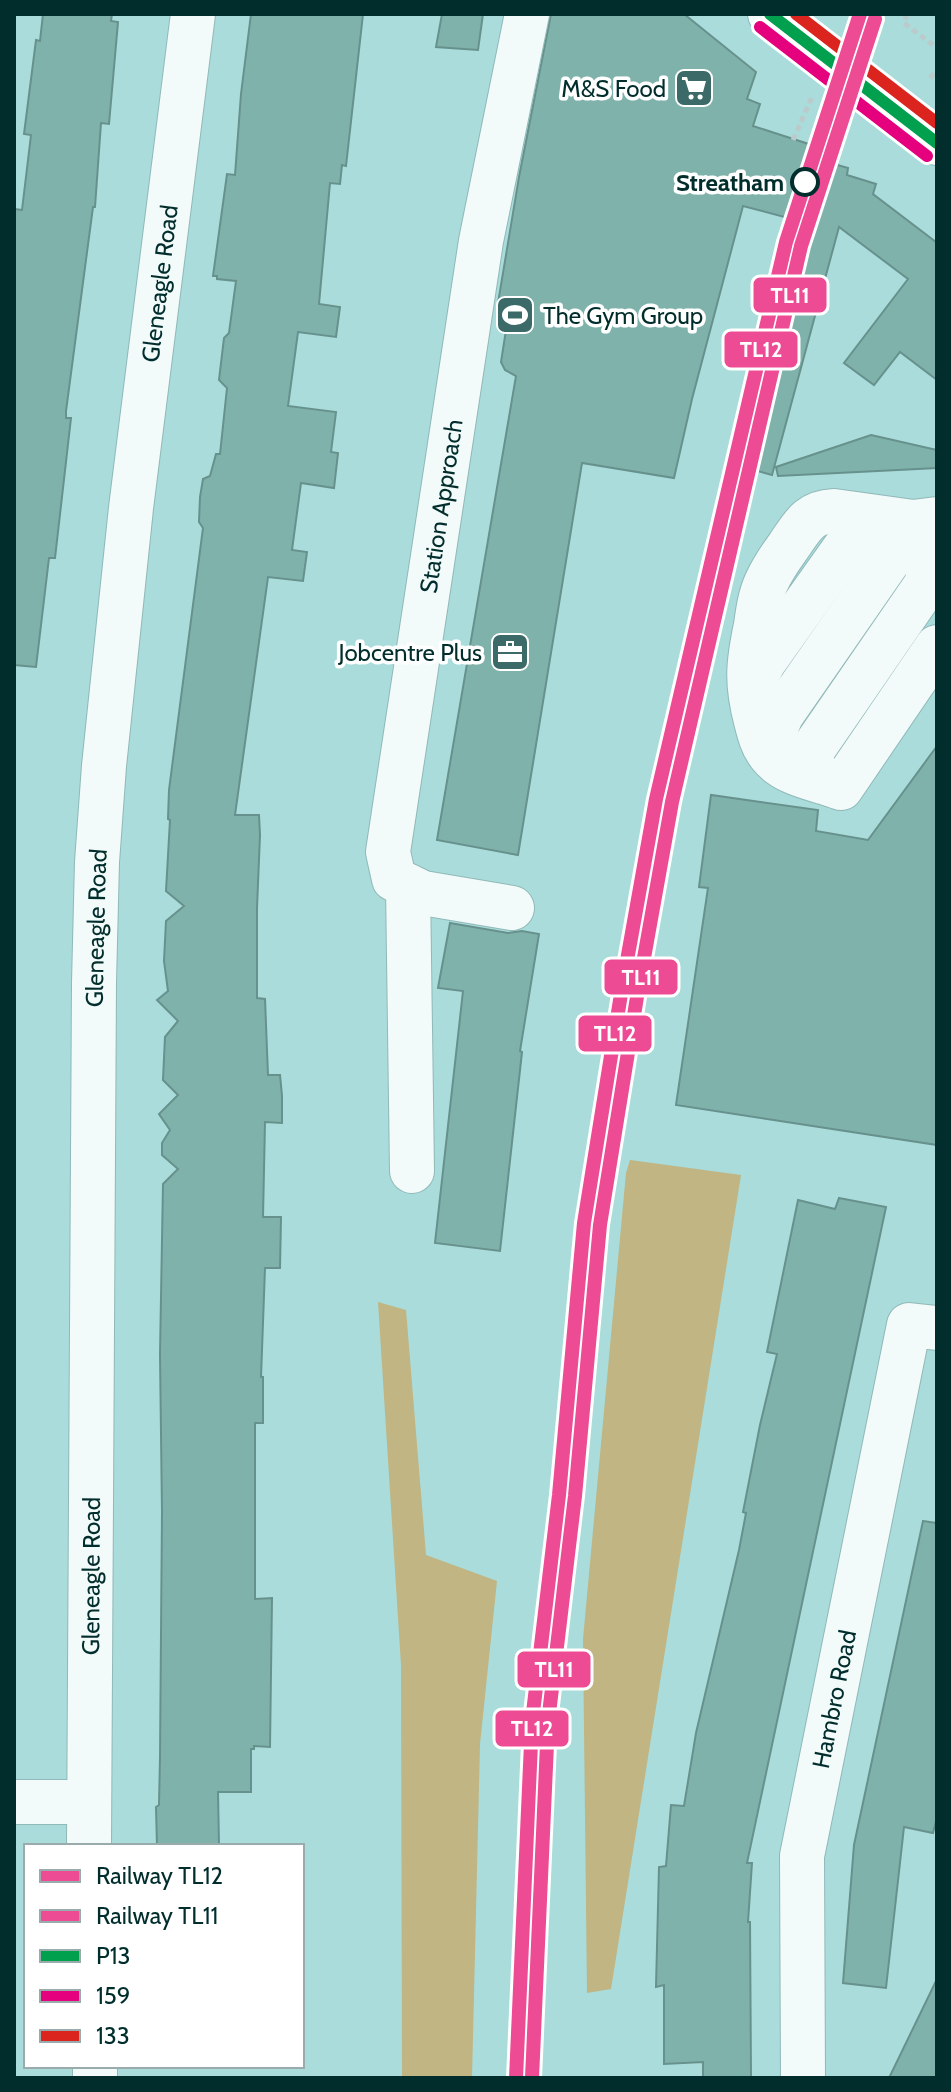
<svg xmlns="http://www.w3.org/2000/svg" width="951" height="2092" viewBox="0 0 951 2092" font-family="Cabin,sans-serif">
  <rect width="100%" height="100%" fill="#a9dcdb"/>
  <g fill="#c0b583">
    <polygon points="630,1160 741,1175 611,1989 587,1993 583,1639 626,1173"/>
    <polygon points="378,1302 406,1310 426,1555 497,1581 480,1744 472,2078 402,2078 401,1665"/>
  </g>
  <g fill="#80b2ac" stroke="#67918c" stroke-width="2">
    <polygon points="43,14 112,14 111,21 118,22 109,124 101,123 95,207 93,207 66,411 66,418 71,418 55,558 49,558 36,667 14,665 14,209 22,210 31,135 24,134 36,40 40,41"/>
    <polygon points="251,14 363,14 346,166 342,165 340,184 330,183 319,304 340,307 336,337 298,332 288,406 336,412 331,452 338,453 334,488 301,483 292,550 307,552 303,581 268,577 235,815 259,815 260,835 257,908 257,998 265,999 268,1075 280,1075 282,1096 282,1123 265,1122 263,1217 281,1217 280,1268 265,1268 261,1377 263,1377 263,1423 255,1423 255,1599 272,1598 270,1747 254,1746 254,1749 251,1749 251,1792 218,1792 219,1846 157,1846 156,1807 159,1805 160,1758 162,1512 160,1354 163,1184 178,1169 162,1155 162,1143 170,1130 159,1114 178,1095 163,1080 165,1037 178,1021 157,1000 168,991 164,961 166,921 184,906 166,891 170,820 168,819 169,790 203,528 199,522 200,497 203,479 210,476 216,454 220,454 227,388 219,380 224,338 229,333 236,281 217,279 217,276 213,276 227,174 235,175 241,94"/>
    <polygon points="442,14 483,14 478,50 436,47"/>
    <polygon points="551,14 684,14 756,72 747,99 760,104 753,126 824,149 820,160 848,168 847,175 876,184 873,194 936,242 937,240 937,380 900,352 874,385 844,363 908,279 839,227 772,475 743,467 807,223 743,206 692,399 674,478 582,463 518,855 437,840 516,376 505,370 501,362 509,311 497,309 519,177"/>
    <polygon points="871,435 937,450 937,468 778,476 776,467"/>
    <polygon points="937,746 937,1145 676,1105 708,888 699,887 711,795 818,810 816,831 868,840"/>
    <polygon points="450,923 508,933 522,931 539,934 520,1051 522,1052 500,1251 435,1243 463,991 438,988"/>
    <polygon points="839,1198 886,1207 747,1863 752,1863 748,1922 750,1922 751,2078 703,2078 703,2062 664,2064 664,1985 656,1987 659,1867 666,1866 671,1805 684,1806 696,1733 739,1550 746,1513 743,1512 760,1425 777,1354 767,1352 798,1200 835,1209"/>
    <polygon points="923,1521 937,1523 937,1817 933,1833 904,1827 886,1988 843,1983 854,1845"/>
    <polygon points="937,1979 937,2078 889,2078"/>
  </g>
  <g fill="none" stroke-linecap="round" stroke-linejoin="round">
    <defs>
      <g id="minor">
        <path d="M 937,519 L 913,522 L 834,511 C 808,512 802,527 788,547 C 780,558 772,570 766,583 C 760,596 758,611 756,625 C 748,663 746,683 756,721 C 759,733 762,745 770,755 C 785,775 818,779 841,788 L 937,647"/>
        <path d="M 754,682 L 763,663 L 847,545 C 868,528 878,530 904,529"/>
        <path d="M 787,765 C 772,747 772,734 782,714 L 893,554 L 926,526"/>
        <path d="M 830,784 C 816,775 812,768 811,752 L 926,585 L 937,537"/>
        <polyline points="408,886 412,1171"/>
        <path id="s1" d="M 512,908 L 423,893 L 394,879 L 388,852 L 481,241 L 527,14"/>
        <polyline points="14,1802 89,1802"/>
        <path id="s2" d="M 89,1846 L 94,983 L 97,862 L 104,766 L 131,508 L 193,14"/>
        <polyline points="95,2066 95,2078"/>
        <path id="s3" d="M 803,2078 L 802,1856 L 909,1325 L 937,1328"/>
      </g>
      <polyline id="highway" points="770,14 937,143"/>
    </defs>
    <use href="#minor" stroke="#90b9b8" stroke-width="46"/>
    <use href="#highway" stroke="#90b9b8" stroke-width="46"/>
    <g stroke="#bbcbcb" stroke-width="5" stroke-dasharray="6 4" stroke-linecap="butt">
      <polyline points="907,14 904,23 937,48"/>
      <polyline points="930,78 937,70"/>
      <polyline points="793,140 812,97"/>
      <polyline points="766,182 765,185 774,188"/>
      <polyline points="806,211 814,212"/>
    </g>
    <use href="#minor" stroke="#f2fafa" stroke-width="44"/>
    <use href="#highway" stroke="#f2fafa" stroke-width="44"/>
    <defs>
      <polyline id="bus-1" points="770,14 937,143"/>
      <polyline id="bus-2" points="760,27 927,156"/>
      <polyline id="bus-3" points="796,14 937,123"/>
    </defs>
    <use href="#bus-1" stroke="#fff" stroke-width="18"/>
    <use href="#bus-2" stroke="#fff" stroke-width="18"/>
    <use href="#bus-3" stroke="#fff" stroke-width="18"/>
    <use href="#bus-1" stroke="#00a04f" stroke-width="12"/>
    <use href="#bus-2" stroke="#e5007d" stroke-width="12"/>
    <use href="#bus-3" stroke="#dc241f" stroke-width="12"/>
    <defs>
      <polyline id="rail-1" points="516,2078 532,1721 559,1495 584,1223 621,994 656,799 786,242 860,14"/>
      <polyline id="rail-2" points="532,2078 548,1722 575,1496 600,1225 637,997 672,802 801,246 875,19"/>
    </defs>
    <use href="#rail-1" stroke="#fff" stroke-width="20"/>
    <use href="#rail-2" stroke="#fff" stroke-width="20"/>
    <use href="#rail-1" stroke="#ee4b95" stroke-width="14"/>
    <use href="#rail-2" stroke="#ee4b95" stroke-width="14"/>
  </g>
  <defs>
    <symbol id="supermarket-square" viewBox="-11 -11 22 22"><rect x="-9" y="-9" width="18" height="18" rx="4" fill="#3c6a69" stroke="#fff"/><path d="M-6-5.5h2.5l.6 2H6L4.5 2H-2.5L-4.4-4H-6ZM-1.5 3.2a1.3 1.3 0 1 0 .1 0ZM3 3.2a1.3 1.3 0 1 0 .1 0Z" fill="#fff"/></symbol>
    <symbol id="stadium-square" viewBox="-11 -11 22 22"><rect x="-9" y="-9" width="18" height="18" rx="4" fill="#3c6a69" stroke="#fff"/><path d="M0-5a6.5 5 0 1 0 0 10a6.5 5 0 1 0 0-10ZM-3.5-1.8h7v3.6h-7Z" fill="#fff"/></symbol>
    <symbol id="office-square" viewBox="-11 -11 22 22"><rect x="-9" y="-9" width="18" height="18" rx="4" fill="#3c6a69" stroke="#fff"/><path d="M-6-3h4V-5.5h4V-3h4V5H-6ZM-1-4.5V-3h2v-1.5ZM-6 0V1H6V0Z" fill="#fff"/></symbol>
  </defs>
  <g fill-rule="evenodd">
    <use href="#supermarket-square" x="672" y="66" width="44" height="44"/>
    <use href="#stadium-square" x="493" y="293" width="44" height="44"/>
    <use href="#office-square" x="488" y="630" width="44" height="44"/>
  </g>
  <circle fill="#fff" stroke="#012d2c" stroke-width="4" cx="805" cy="182" r="13"/>
  <g text-anchor="middle" dominant-baseline="central" stroke-width="7" stroke-linejoin="round" paint-order="stroke">
    <g font-size="24" fill="#012d2c" stroke="#fff" text-anchor="end">
      <text x="666" y="88">M&amp;S Food</text>
      <text x="543" y="315" text-anchor="start">The Gym Group</text>
      <text x="482" y="652">Jobcentre Plus</text>
    </g>
    <g font-size="24" font-weight="bold" fill="#012d2c" stroke="#fff" text-anchor="end">
      <text x="784" y="182">Streatham</text>
    </g>
    <g font-size="24" fill="#012d2c" stroke="#fff">
      <text stroke="none"><textPath href="#s2" startOffset="1566">Gleneagle Road</textPath></text>
      <text stroke="none"><textPath href="#s1" startOffset="500">Station Approach</textPath></text>
      <text stroke="none"><textPath href="#s2" startOffset="918">Gleneagle Road</textPath></text>
      <text stroke="none"><textPath href="#s2" startOffset="270">Gleneagle Road</textPath></text>
      <text stroke="none"><textPath href="#s3" startOffset="382">Hambro Road</textPath></text>
    </g>
  </g>
  <g stroke="#fff" stroke-width="3">
    <rect x="752" y="276" width="76" height="38" rx="8" fill="#ee4b95"/>
    <rect x="723" y="330" width="76" height="39" rx="8" fill="#ee4b95"/>
    <rect x="603" y="958" width="76" height="38" rx="8" fill="#ee4b95"/>
    <rect x="577" y="1014" width="76" height="39" rx="8" fill="#ee4b95"/>
    <rect x="516" y="1650" width="76" height="39" rx="8" fill="#ee4b95"/>
    <rect x="494" y="1709" width="76" height="39" rx="8" fill="#ee4b95"/>
  </g>
  <g font-size="22" text-anchor="middle" font-weight="bold" fill="#fff">
    <text x="790" y="303">TL11</text>
    <text x="761" y="357">TL12</text>
    <text x="641" y="985">TL11</text>
    <text x="615" y="1041">TL12</text>
    <text x="554" y="1677">TL11</text>
    <text x="532" y="1736">TL12</text>
  </g>
  <rect width="951" height="2092" fill="none" stroke="#012d2c" stroke-width="32"/>
  <rect x="24" y="1844" width="280" height="224" fill="#ffffff" stroke="#99abab" stroke-width="2"/>
  <rect x="40" y="1870" width="40" height="12" fill="#ee4b95" stroke="#99abab" stroke-width="2"/>
  <text x="96" y="1884" font-size="24" fill="#012d2c">Railway TL12</text>
  <rect x="40" y="1910" width="40" height="12" fill="#ee4b95" stroke="#99abab" stroke-width="2"/>
  <text x="96" y="1924" font-size="24" fill="#012d2c">Railway TL11</text>
  <rect x="40" y="1950" width="40" height="12" fill="#00a04f" stroke="#99abab" stroke-width="2"/>
  <text x="96" y="1964" font-size="24" fill="#012d2c">P13</text>
  <rect x="40" y="1990" width="40" height="12" fill="#e5007d" stroke="#99abab" stroke-width="2"/>
  <text x="96" y="2004" font-size="24" fill="#012d2c">159</text>
  <rect x="40" y="2030" width="40" height="12" fill="#dc241f" stroke="#99abab" stroke-width="2"/>
  <text x="96" y="2044" font-size="24" fill="#012d2c">133</text>
</svg>
